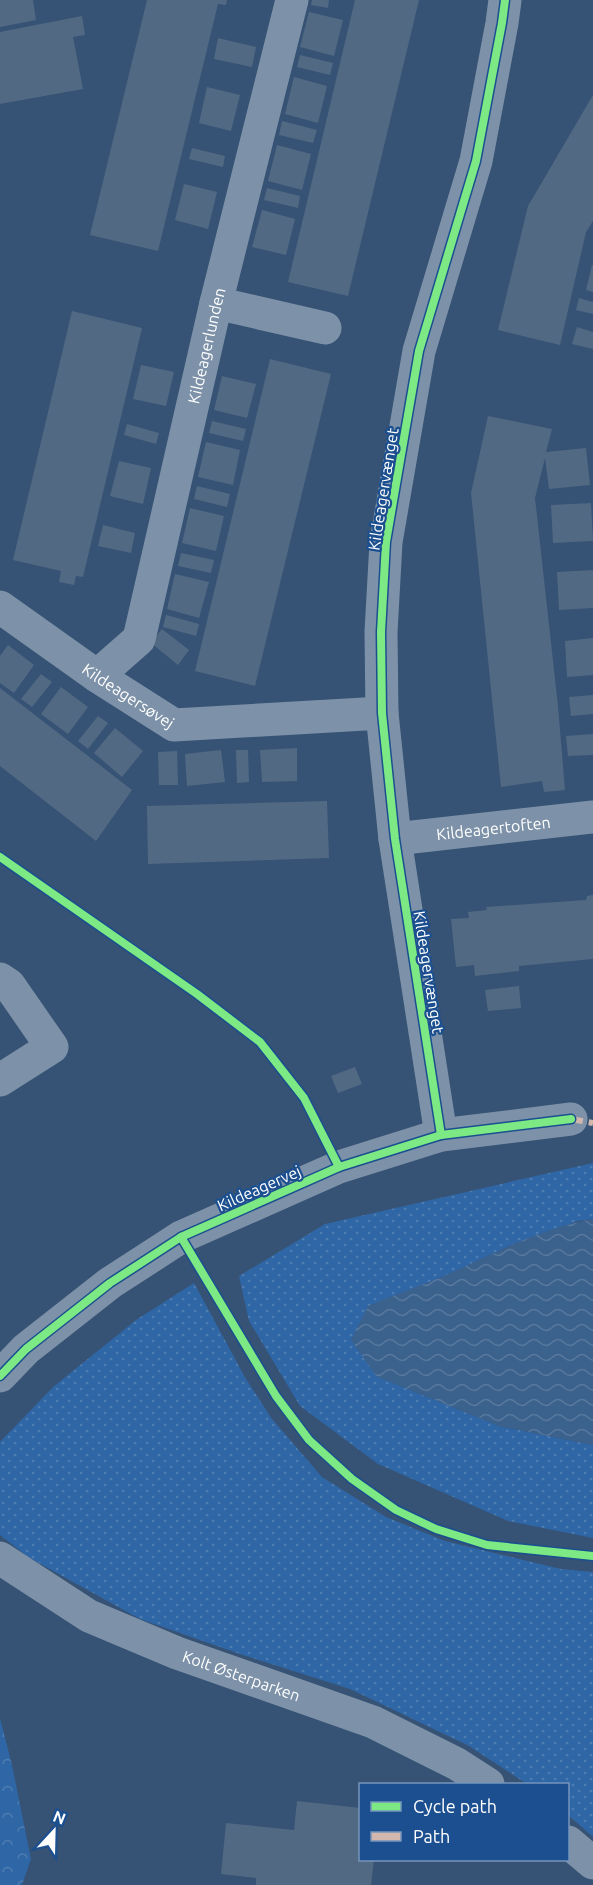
<svg xmlns="http://www.w3.org/2000/svg" width="593" height="1885" viewBox="0 0 593 1885" font-family="Ubuntu,sans-serif">
  <defs>
    <pattern id="grass-dots" width="8" height="8" patternUnits="userSpaceOnUse" patternTransform="scale(1.5)"><rect width="8" height="8" fill="#2f66a5"/><path d="M2 2h.1M6 6h.1" fill="none" stroke="#4e7db2" stroke-width="1.8" stroke-linecap="round"/></pattern>
    <pattern id="forest-crowns" width="20" height="18" patternUnits="userSpaceOnUse" patternTransform="scale(1.5)"><rect width="20" height="18" fill="#2f66a5"/><path d="M2 6a3 3 0 1 1 6 0M12 15a3 3 0 1 1 6 0" fill="none" stroke="#4e7db2"/></pattern>
    <pattern id="water-waves" width="16" height="10" patternUnits="userSpaceOnUse" patternTransform="scale(1.5)"><rect width="16" height="10" fill="#3b618d"/><path d="M0 5q4-4 8 0t8 0" fill="none" stroke="#58799e"/></pattern>
  </defs>
  <rect width="100%" height="100%" fill="#365274"/>
  <g fill="url(#grass-dots)">
    <polygon points="593,1163 593,1219 578,1221 514,1244 445,1276 376,1376 499,1426 593,1445 593,1538 508,1521 378,1464 300,1406 249,1321 239,1276 325,1224"/>
    <polygon points="194,1283 246,1379 272,1419 322,1477 386,1517 445,1541 561,1569 593,1572 593,1837 568,1815 568,1784 527,1784 469,1746 350,1689 240,1654 140,1619 28,1557 0,1535 0,1442 53,1387 136,1320"/>
  </g>
  <polygon fill="url(#forest-crowns)" points="0,1718 12,1765 31,1859 22,1885 0,1885"/>
  <path fill="url(#water-waves)" d="M 593,1219 L 593,1445 L 499,1426 L 376,1376 L 351,1340 L 368,1306 C 394,1295 420,1286 446,1275 C 494,1254 541,1228 593,1219 Z"/>
  <g fill="#526984">
    <polygon points="0,0 33,0 36,20 0,27"/>
    <polygon points="147,0 227,0 226,5 218,4 158,251 90,235"/>
    <polygon points="312,0 329,0 328,8 311,5"/>
    <polygon points="355,0 419,0 348,296 288,282"/>
    <polygon points="309,12 343,20 334,56 300,47"/>
    <polygon points="82,16 85,35 73,37 83,89 0,104 0,32"/>
    <polygon points="218,38 256,47 252,67 214,59"/>
    <polygon points="300,55 333,63 330,75 297,67"/>
    <polygon points="294,77 327,86 318,123 285,114"/>
    <polygon points="207,87 240,95 231,131 199,123"/>
    <polygon points="593,95 593,221 586,232 560,345 498,330 528,206"/>
    <polygon points="282,121 317,130 313,143 279,135"/>
    <polygon points="277,145 311,154 302,190 268,181"/>
    <polygon points="192,148 225,156 223,167 189,159"/>
    <polygon points="184,184 217,192 208,229 175,220"/>
    <polygon points="267,188 300,196 298,208 264,200"/>
    <polygon points="262,210 295,219 286,255 252,247"/>
    <polygon points="592,265 593,265 593,292 586,290"/>
    <polygon points="579,298 593,302 593,314 576,310"/>
    <polygon points="72,311 142,328 83,577 76,576 74,585 59,582 61,571 13,560"/>
    <polygon points="577,327 593,332 593,349 572,344"/>
    <polygon points="270,359 331,374 255,686 195,671"/>
    <polygon points="141,365 174,372 166,406 133,399"/>
    <polygon points="222,376 256,384 247,418 214,410"/>
    <polygon points="488,416 552,429 546,452 586,448 590,485 549,489 545,458 535,498 558,706 565,790 544,792 542,781 501,787 471,493"/>
    <polygon points="212,421 246,429 243,441 209,433"/>
    <polygon points="127,424 159,433 156,444 124,435"/>
    <polygon points="206,442 240,450 233,485 198,477"/>
    <polygon points="119,461 151,468 143,504 110,496"/>
    <polygon points="197,486 230,494 227,507 194,499"/>
    <polygon points="591,503 593,541 553,543 551,505"/>
    <polygon points="190,508 224,516 216,551 182,543"/>
    <polygon points="103,525 135,533 131,553 98,546"/>
    <polygon points="181,553 214,560 211,573 178,566"/>
    <polygon points="593,570 593,608 559,610 557,572"/>
    <polygon points="175,574 209,582 199,618 167,609"/>
    <polygon points="166,615 199,624 196,636 163,627"/>
    <polygon points="162,629 189,650 178,665 151,643"/>
    <polygon points="593,638 593,675 567,677 565,641"/>
    <polygon points="8,645 34,665 14,693 0,683 0,656"/>
    <polygon points="41,674 52,682 32,707 21,699"/>
    <polygon points="61,687 88,707 68,734 41,714"/>
    <polygon points="0,688 132,790 96,841 0,766"/>
    <polygon points="593,695 593,714 571,716 569,697"/>
    <polygon points="98,716 108,723 88,749 78,741"/>
    <polygon points="115,728 143,751 122,777 94,753"/>
    <polygon points="593,734 593,755 568,756 566,736"/>
    <polygon points="297,748 297,781 262,782 260,750"/>
    <polygon points="221,750 225,782 187,786 185,754"/>
    <polygon points="236,750 248,750 249,782 237,783"/>
    <polygon points="177,751 178,785 159,785 158,752"/>
    <polygon points="327,801 329,858 148,864 147,806"/>
    <polygon points="593,895 593,959 519,966 519,971 475,976 474,965 456,967 451,919 469,918 468,912 487,910 486,907 586,900 587,896"/>
    <polygon points="519,986 521,1008 488,1011 485,990"/>
    <polygon points="355,1067 362,1084 338,1093 331,1076"/>
    <polygon points="297,1801 360,1808 360,1860 374,1860 371,1885 256,1885 256,1878 221,1874 226,1823 294,1830"/>
  </g>
  <g fill="none" stroke-linecap="round" stroke-linejoin="round">
    <g stroke="#7d92a8" stroke-width="33">
      <polyline points="216,303 325,328"/>
      <path id="s1" d="M 0,607 L 97,676 L 174,725 L 382,713"/>
      <path id="s2" d="M 97,676 L 139,639 L 216,303 L 292,0"/>
      <path id="s3" d="M 395,839 L 593,817"/>
      <polyline points="0,979 9,985 52,1047 0,1080"/>
      <polyline points="441,1135 395,839 382,713 381,632 386,542 419,351 476,161 502,23 505,0"/>
      <polyline points="0,1376 26,1349 110,1283 181,1237 339,1167 441,1135 571,1119"/>
      <path id="s4" d="M 0,1558 L 89,1616 L 177,1653 L 373,1722 L 457,1764 L 488,1784"/>
      <polyline points="568,1842 593,1863"/>
    </g>
    <polyline stroke="#d1b7ad" stroke-width="6" stroke-dasharray="12 6" stroke-linecap="butt" points="571,1119 593,1123"/>
    <defs>
      <g id="cycleway">
        <polyline points="0,857 197,994 260,1042 304,1098 339,1167"/>
        <polyline points="441,1135 395,839 382,713 381,632 386,542 419,351 476,161 502,23 505,0"/>
        <polyline points="181,1237 276,1396 309,1440 352,1479 396,1510 436,1529 487,1545 593,1556"/>
        <polyline points="0,1376 26,1349 110,1283 181,1237 339,1167 441,1135 571,1119"/>
      </g>
    </defs>
    <use href="#cycleway" stroke="#1b4f8f" stroke-width="11"/>
    <use href="#cycleway" stroke="#7ce984" stroke-width="8"/>
  </g>
  <g text-anchor="middle" dominant-baseline="central" stroke-width="4.5" stroke-linejoin="round" paint-order="stroke">
    <g font-size="16" fill="#fff" stroke="#1b4f8f">
      <text stroke="none"><textPath href="#s2" startOffset="357">Kildeagerlunden</textPath></text>
      <text transform="translate(383 489) rotate(-81)">Kildeagervænget</text>
      <text stroke="none"><textPath href="#s1" startOffset="156">Kildeagersøvej</textPath></text>
      <text stroke="none"><textPath href="#s3" startOffset="99">Kildeagertoften</textPath></text>
      <text transform="translate(429 972) rotate(81)">Kildeagervænget</text>
      <text transform="translate(259 1188) rotate(-24)">Kildeagervej</text>
      <text stroke="none"><textPath href="#s4" startOffset="270">Kolt Østerparken</textPath></text>
    </g>
  </g>
  <rect x="359" y="1783" width="210" height="78" fill="#1b4f8f" stroke="#7695bc" stroke-width="1.5"/>
  <rect x="371" y="1802" width="30" height="9" fill="#7ce984" stroke="#7695bc" stroke-width="1.5"/>
  <text x="413" y="1813" font-size="18" fill="#ffffff">Cycle path</text>
  <rect x="371" y="1832" width="30" height="9" fill="#d1b7ad" stroke="#7695bc" stroke-width="1.5"/>
  <text x="413" y="1843" font-size="18" fill="#ffffff">Path</text>
  <g transform="translate(54 1831) rotate(22)" stroke="#1b4f8f" stroke-width="4.5" paint-order="stroke">
  <path d="M0-4.5L10 22L0 15L-10 22Z" fill="#ffffff"/>
  <text y="-9" font-size="16" font-weight="bold" text-anchor="middle" fill="#ffffff">N</text>
  </g>
</svg>
